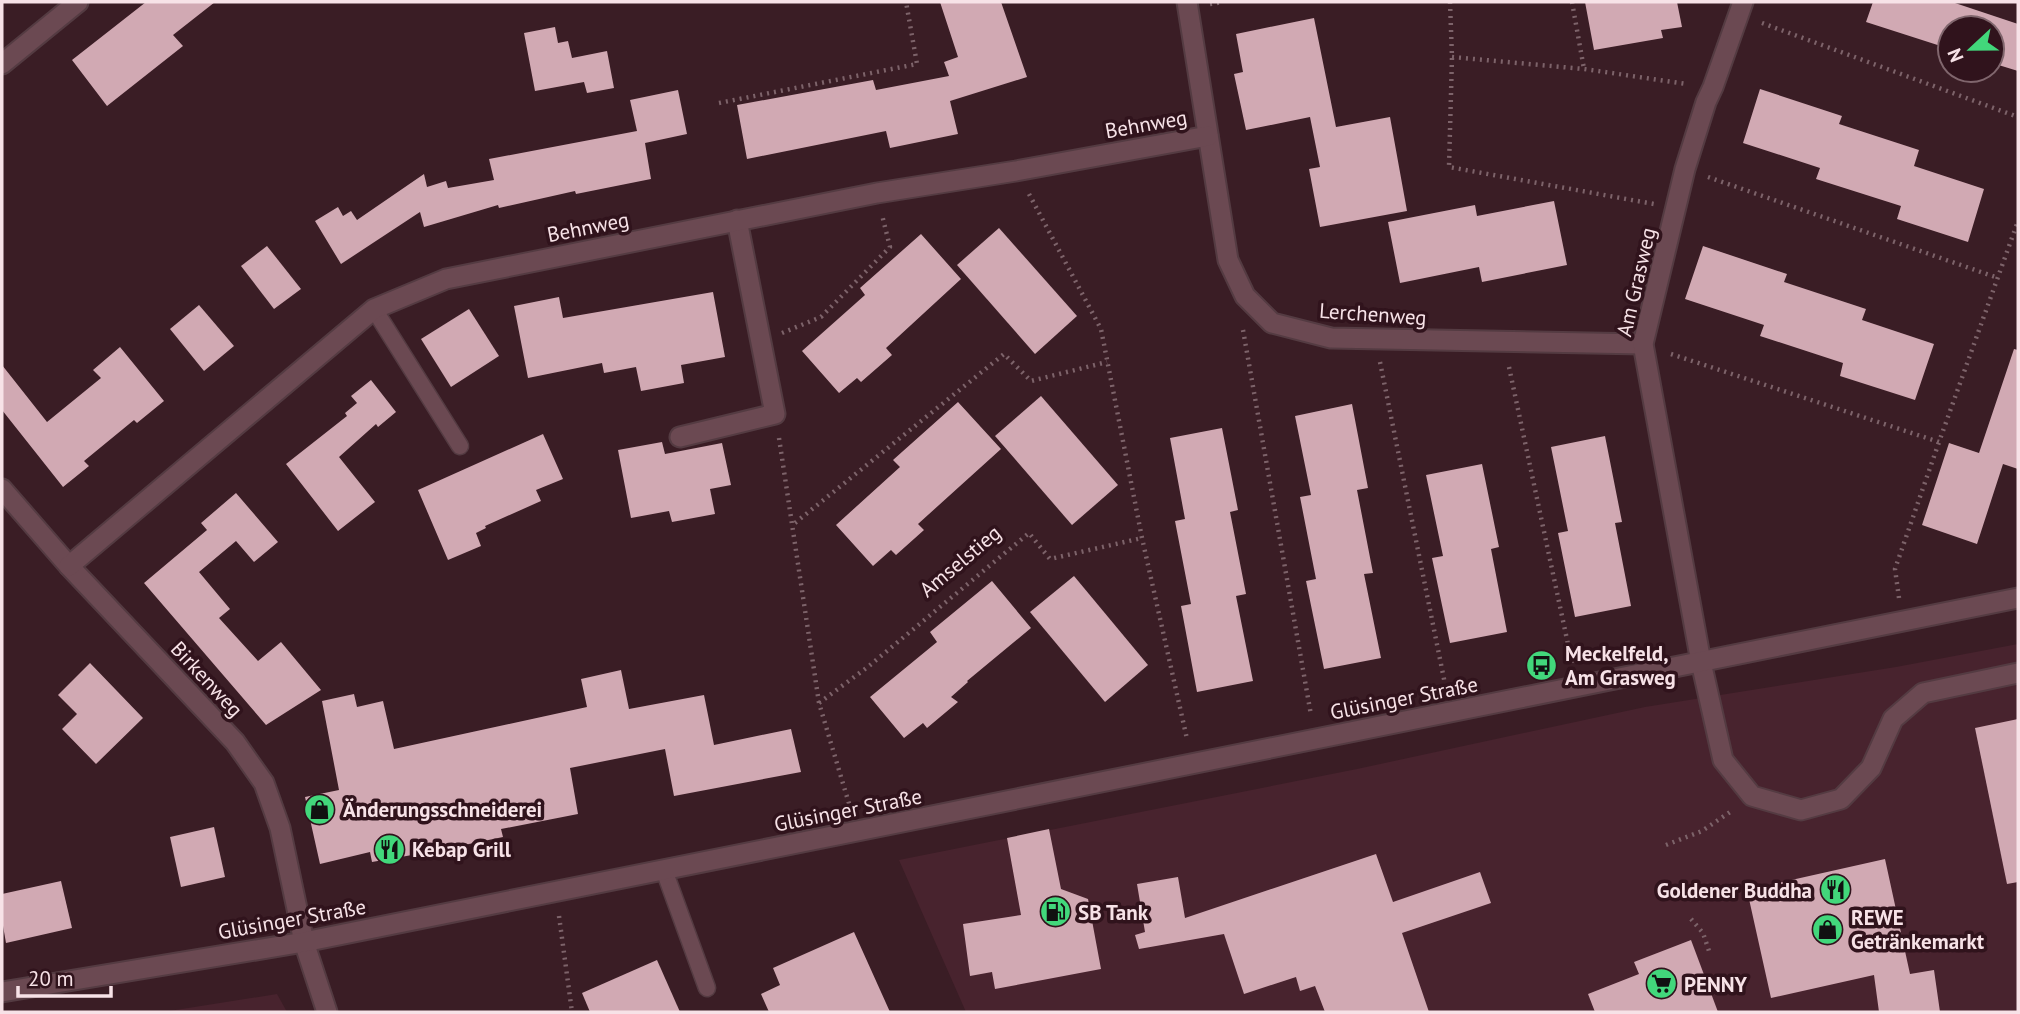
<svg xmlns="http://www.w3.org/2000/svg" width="2020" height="1014" viewBox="0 0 2020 1014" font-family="'PT Sans',sans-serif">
  <rect width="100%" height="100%" fill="#3a1d25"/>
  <g fill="#48232e">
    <polygon points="2018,644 2018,1012 966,1012 899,860 1357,769 1645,707 1896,667"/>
    <polygon points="277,994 287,1012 163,1012"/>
  </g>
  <g fill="#d1a9b3">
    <polygon points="146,2 215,2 173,35 183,46 107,106 72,60"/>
    <polygon points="940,2 1001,2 1027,77 950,101 958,134 890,148 886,131 747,159 737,105 873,80 876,90 949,76 944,62 958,57"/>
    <polygon points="1585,2 1677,2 1682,27 1661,30 1663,38 1594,50"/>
    <polygon points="1873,2 1952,2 2018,24 2018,71 1992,63 1992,28 1950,28 1950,49 1866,22"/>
    <polygon points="1314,18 1336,127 1390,117 1407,211 1320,227 1309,169 1320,167 1310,117 1246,130 1234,74 1243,72 1236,34"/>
    <polygon points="555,27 558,43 568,41 572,58 607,51 614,88 587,93 584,82 535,91 524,33"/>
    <polygon points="1760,89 1842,116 1839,124 1919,150 1914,166 1984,189 1968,242 1897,219 1901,206 1816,179 1820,168 1743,143"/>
    <polygon points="678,90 687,134 645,143 651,179 576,194 575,191 499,208 498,205 424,227 420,212 341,264 315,221 338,207 343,216 351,211 357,220 424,174 427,187 446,181 448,188 494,180 489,159 637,131 630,100"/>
    <polygon points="1554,201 1567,265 1482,282 1479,267 1400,283 1388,222 1475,205 1477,216"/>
    <polygon points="999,228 1077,316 1035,354 957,265"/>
    <polygon points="921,234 961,279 886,348 892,355 861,382 857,378 839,393 802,351 865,295 860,288"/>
    <polygon points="267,246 301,289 274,309 241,266"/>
    <polygon points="1703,246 1787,274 1784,282 1866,309 1862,320 1934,344 1915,400 1840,376 1843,363 1760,336 1764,325 1685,299"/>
    <polygon points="713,292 725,357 681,365 684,383 641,391 636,367 604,373 602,363 528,378 514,306 559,297 563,318"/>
    <polygon points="199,305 234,346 204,371 170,329"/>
    <polygon points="469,309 499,356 451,387 421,339"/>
    <polygon points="120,347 164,401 137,423 134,420 84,461 89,466 63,487 2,410 2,365 47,422 101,378 93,370"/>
    <polygon points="2014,349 2018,350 2018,469 2003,464 1977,544 1922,525 1949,443 1979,453"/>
    <polygon points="371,380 396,412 378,427 376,424 339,457 375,502 338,531 286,464 347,416 345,413 357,403 351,396"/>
    <polygon points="1041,396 1118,485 1072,525 995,436"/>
    <polygon points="958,402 1001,449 918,524 924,530 896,555 891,550 873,566 836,525 900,467 893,460"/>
    <polygon points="1352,404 1368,488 1357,490 1373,573 1364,574 1381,658 1324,669 1306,581 1316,579 1300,497 1311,495 1295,416"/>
    <polygon points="1222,428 1238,510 1230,512 1246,594 1236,596 1253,681 1197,692 1181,606 1191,604 1175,521 1185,519 1170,438"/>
    <polygon points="543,434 563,479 536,490 541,501 485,526 486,528 476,533 481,546 448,560 418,490"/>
    <polygon points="1605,436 1622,522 1615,523 1631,606 1575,617 1558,533 1568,531 1551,447"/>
    <polygon points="662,442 665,454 722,443 731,485 710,489 715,514 672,522 669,511 631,518 618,450"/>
    <polygon points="1482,464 1499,547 1491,549 1507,632 1450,643 1432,558 1443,556 1426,475"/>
    <polygon points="236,493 278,542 254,562 236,541 199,572 230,609 219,618 258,661 281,642 321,690 266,725 144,583 207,530 201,523"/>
    <polygon points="1074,576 1148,665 1105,702 1030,612"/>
    <polygon points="992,581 1031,628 967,681 968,682 951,697 958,702 927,728 923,723 904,738 870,697 937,642 930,632"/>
    <polygon points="90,663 143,718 96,764 62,729 77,714 58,695"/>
    <polygon points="621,670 629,709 704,695 714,745 791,729 801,772 674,796 665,749 570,768 578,814 501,829 503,837 435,851 372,862 370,852 320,864 305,797 339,790 322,701 354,694 357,707 383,701 394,749 587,707 581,679"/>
    <polygon points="2018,719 2018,882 2007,884 1975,728"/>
    <polygon points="214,827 225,877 181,887 170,837"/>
    <polygon points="1049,829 1061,889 1088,899 1101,969 995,989 992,972 970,976 963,924 1021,915 1007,838"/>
    <polygon points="1376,854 1393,902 1480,872 1491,903 1402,933 1429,1012 1325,1012 1315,986 1300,991 1296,977 1244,994 1224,934 1139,949 1135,935 1145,932 1137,884 1178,877 1185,918"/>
    <polygon points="1885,859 1910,974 1934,970 1940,1012 1879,1012 1874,975 1771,998 1747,890"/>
    <polygon points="61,881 72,928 6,943 2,920 2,894"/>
    <polygon points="854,932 890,1012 769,1012 761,994 780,985 773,968"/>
    <polygon points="1691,940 1718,1012 1595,1012 1588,994 1639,974 1634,962"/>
    <polygon points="657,960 680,1012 590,1012 582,993"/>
  </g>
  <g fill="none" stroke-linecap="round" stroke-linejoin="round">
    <defs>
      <g id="service">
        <polyline points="374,309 460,446"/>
        <polyline points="664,870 707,988"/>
      </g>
      <g id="minor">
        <polyline points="1187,2 1228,260 1245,296 1272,323 1331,338 1643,344"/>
        <polyline points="1743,2 1713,87 1706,102 1685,169 1643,344 1701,662 1723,760 1752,796 1801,810 1841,799 1871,768 1893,719 1923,693 2018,673"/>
        <polyline points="2,64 78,2"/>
        <polyline points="680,437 775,414 737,220"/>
        <polyline points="2,489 69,566 235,742 264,783 280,828 304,942 327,1012"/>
        <polyline points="69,566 374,309 446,279 877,193 1016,171 1208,136"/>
      </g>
      <polyline id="secondary" points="2,992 304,942 2018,598"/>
    </defs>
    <use href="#service" stroke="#543b42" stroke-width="19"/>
    <use href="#minor" stroke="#543b42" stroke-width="23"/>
    <use href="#secondary" stroke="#543b42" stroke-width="23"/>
    <g stroke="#7d636a" stroke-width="4.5" stroke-dasharray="2 5" stroke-linecap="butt">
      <polyline points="1450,2 1452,57 1449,167 1654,204"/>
      <polyline points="1572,2 1584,69"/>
      <polyline points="1210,4 1223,2"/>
      <polyline points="1762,23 2018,117"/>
      <polyline points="1452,57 1584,69 1687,84"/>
      <polyline points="719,103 917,64 906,2"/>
      <polyline points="1708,177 1998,278"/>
      <polyline points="1029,194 1101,329 1142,538 1187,739"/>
      <polyline points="1243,330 1311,715"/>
      <polyline points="782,333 821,317 890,247 882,215"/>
      <polyline points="1671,354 1939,442 2018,221"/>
      <polyline points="1380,362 1446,689"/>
      <polyline points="1509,367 1572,663"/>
      <polyline points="779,438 819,703 850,807"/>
      <polyline points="795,523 1004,354 1031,381 1107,362"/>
      <polyline points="1899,598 1895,569 1939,442"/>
      <polyline points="819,703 869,666 1029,533 1050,559 1142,538"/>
      <polyline points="1666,845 1702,831 1733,810"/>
      <polyline points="559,916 572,1012"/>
      <polyline points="1691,919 1703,933 1710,954"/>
    </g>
    <use href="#service" stroke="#6b4952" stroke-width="16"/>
    <use href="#minor" stroke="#6b4952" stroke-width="19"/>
    <use href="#secondary" stroke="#6b4952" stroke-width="19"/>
  </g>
  <defs>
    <symbol id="bus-disc" viewBox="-11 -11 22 22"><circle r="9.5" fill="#42d77b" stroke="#30131c"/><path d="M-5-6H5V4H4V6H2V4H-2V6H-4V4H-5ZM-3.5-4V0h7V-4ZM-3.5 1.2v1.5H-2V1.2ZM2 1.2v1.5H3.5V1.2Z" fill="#111"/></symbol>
    <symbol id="shop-disc" viewBox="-11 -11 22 22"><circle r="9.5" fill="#42d77b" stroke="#30131c"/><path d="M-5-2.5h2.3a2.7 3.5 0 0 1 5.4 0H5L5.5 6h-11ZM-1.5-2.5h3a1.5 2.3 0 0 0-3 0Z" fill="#111"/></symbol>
    <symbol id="restaurant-disc" viewBox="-11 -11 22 22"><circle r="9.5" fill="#42d77b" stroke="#30131c"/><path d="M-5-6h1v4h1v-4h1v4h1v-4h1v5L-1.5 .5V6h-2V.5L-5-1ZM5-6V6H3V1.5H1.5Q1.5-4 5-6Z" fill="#111"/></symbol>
    <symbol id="fuel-disc" viewBox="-11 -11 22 22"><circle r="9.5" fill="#42d77b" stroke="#30131c"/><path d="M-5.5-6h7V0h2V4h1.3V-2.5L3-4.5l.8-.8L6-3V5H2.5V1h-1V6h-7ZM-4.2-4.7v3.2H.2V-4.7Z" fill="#111"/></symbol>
    <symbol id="supermarket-disc" viewBox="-11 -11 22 22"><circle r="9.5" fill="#42d77b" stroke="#30131c"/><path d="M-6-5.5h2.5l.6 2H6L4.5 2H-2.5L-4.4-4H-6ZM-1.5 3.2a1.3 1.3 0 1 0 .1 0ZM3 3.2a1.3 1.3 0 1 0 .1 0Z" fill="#111"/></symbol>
  </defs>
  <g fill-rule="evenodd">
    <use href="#bus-disc" x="1524" y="648" width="35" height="35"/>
    <use href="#shop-disc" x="302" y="792" width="35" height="35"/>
    <use href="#restaurant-disc" x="372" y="832" width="35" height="35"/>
    <use href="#restaurant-disc" x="1818" y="872" width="35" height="35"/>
    <use href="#fuel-disc" x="1038" y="894" width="35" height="35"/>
    <use href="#shop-disc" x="1810" y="912" width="35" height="35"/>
    <use href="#supermarket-disc" x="1644" y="966" width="35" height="35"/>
  </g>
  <g text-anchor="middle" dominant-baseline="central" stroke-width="7" stroke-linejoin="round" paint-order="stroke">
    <g font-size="21" fill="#f7e2e7" stroke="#30131c">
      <text transform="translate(1146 124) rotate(-10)">Behnweg</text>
      <text transform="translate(588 227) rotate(-11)">Behnweg</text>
      <text transform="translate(1636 282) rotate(-77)">Am Grasweg</text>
      <text transform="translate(1373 314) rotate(4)">Lerchenweg</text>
      <text transform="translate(960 561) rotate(-40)">Amselstieg</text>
      <text transform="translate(207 679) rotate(47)">Birkenweg</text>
      <text transform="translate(1404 698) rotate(-11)">Glüsinger Straße</text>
      <text transform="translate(848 810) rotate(-11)">Glüsinger Straße</text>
      <text transform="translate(292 919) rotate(-10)">Glüsinger Straße</text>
    </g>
    <g font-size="21" font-weight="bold" fill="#f7e2e7" stroke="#30131c" text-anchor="start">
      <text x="1565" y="653">Meckelfeld,<tspan x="1565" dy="24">Am Grasweg</tspan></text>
      <text x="343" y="809">Änderungsschneiderei</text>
      <text x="412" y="849">Kebap Grill</text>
      <text x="1812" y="890" text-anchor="end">Goldener Buddha</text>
      <text x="1078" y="912">SB Tank</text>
      <text x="1851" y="917">REWE<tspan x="1851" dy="24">Getränkemarkt</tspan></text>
      <text x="1684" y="984">PENNY</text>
    </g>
  </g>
  <rect width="2020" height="1014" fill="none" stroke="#f7e2e7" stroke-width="7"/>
  <g transform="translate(1971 49) rotate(248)"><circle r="33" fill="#30131c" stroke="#80666d" stroke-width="2"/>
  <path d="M0-5L12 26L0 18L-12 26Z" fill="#42d77b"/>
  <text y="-10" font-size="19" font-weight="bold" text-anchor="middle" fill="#f7e2e7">N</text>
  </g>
  <path d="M18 986v10h93v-10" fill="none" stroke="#f7e2e7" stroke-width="3.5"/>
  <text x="28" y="986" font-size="21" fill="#f7e2e7" stroke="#30131c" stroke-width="5" paint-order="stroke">20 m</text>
</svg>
